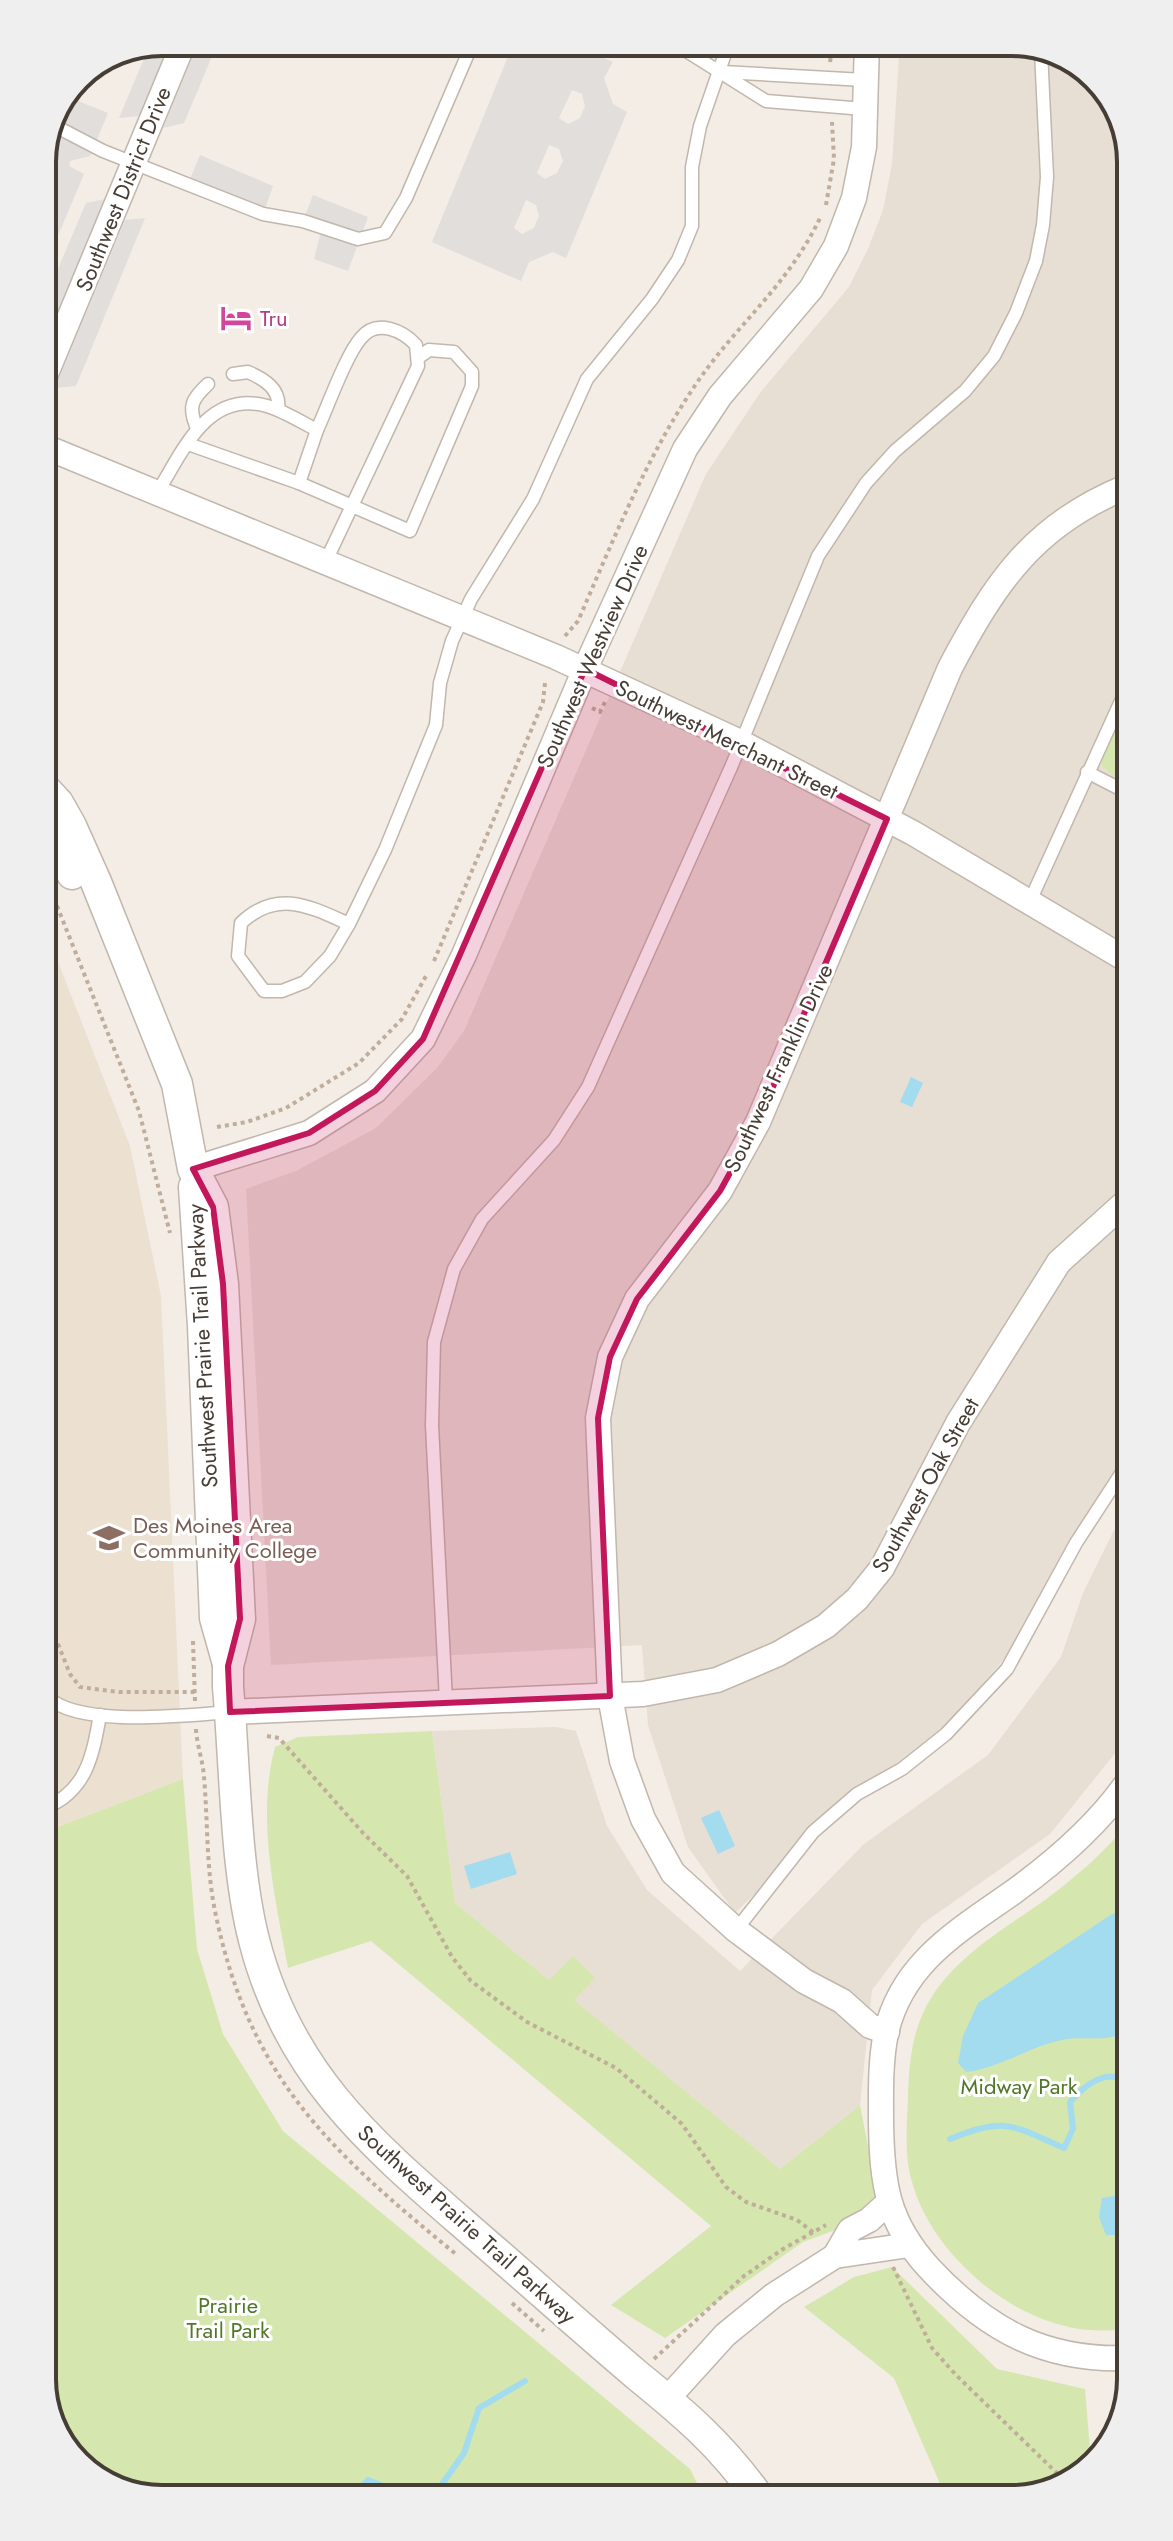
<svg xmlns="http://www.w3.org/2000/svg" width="1173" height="2541" viewBox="0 0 1173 2541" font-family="Jost,sans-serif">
  <rect width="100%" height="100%" fill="#f3ede6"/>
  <g fill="#e7ded4">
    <polygon points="900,42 1019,42 1084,67 1124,123 1128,1460 1005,1658 934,1741 848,1803 735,1913 688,1847 648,1725 642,1645 271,1665 246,1189 296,1171 376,1128 437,1068 464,1031 706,474 760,393 849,287 868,249 883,210 892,164"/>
    <polygon points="1128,1508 1129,1736 1050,1834 922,1924 872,1990 860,2105 780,2169 455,1903 432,1731 556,1727 576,1731 607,1826 647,1890 740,1971 864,1844 988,1755 1061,1657 1083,1593 1113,1532"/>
  </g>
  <polygon fill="#ece0d0" points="44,926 130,1146 161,1296 183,1779 47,1831"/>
  <g fill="#d5e7af">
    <polygon points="1126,703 1126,785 1102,767 1102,755"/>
    <path d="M 432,1731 L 455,1903 L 549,1980 L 573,1956 L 595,1978 L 574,2000 L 780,2169 L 860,2105 L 881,2213 L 803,2242 L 665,2338 L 611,2305 L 711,2226 L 371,1941 L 288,1968 C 275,1897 256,1818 275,1747 L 298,1737 Z"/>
    <polygon points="183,1779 197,1949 223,2034 283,2131 690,2469 703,2495 154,2499 89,2474 49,2418 47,1831"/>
    <path d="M 1129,1822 L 1131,2329 C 1108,2331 1087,2332 1065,2326 C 999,2311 930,2248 912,2182 C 904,2155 907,2125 908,2097 C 909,2062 912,2029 931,1998 C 958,1955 1004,1929 1045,1900 C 1076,1877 1105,1852 1129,1822 Z"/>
    <polygon points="892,2267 997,2369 1085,2389 1091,2461 1050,2492 944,2493 894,2378 804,2307 854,2277"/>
  </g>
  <g fill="#e1dedb" fill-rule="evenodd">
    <polygon points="162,42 171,42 140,116 119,118 149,47"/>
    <polygon points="199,42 218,42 184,123 163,128"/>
    <path d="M 514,42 L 566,42 L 613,62 L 604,78 L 613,104 L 627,112 L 566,258 L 553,252 L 529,262 L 521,281 L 432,242 ZM 572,90 L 582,94 L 585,106 L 580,118 L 568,124 L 559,118 ZM 549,145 L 559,149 L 563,161 L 557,173 L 545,179 L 537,173 ZM 526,200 L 536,205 L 539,216 L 534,228 L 522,234 L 514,228 Z"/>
    <polygon points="68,97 108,113 90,156 70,161 69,166 84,174 46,264 43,262 42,159"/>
    <polygon points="200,155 273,186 263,214 188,184"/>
    <polygon points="313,195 368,217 348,271 314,259 322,228 303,221"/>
    <polygon points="106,199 43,350 43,304 86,203"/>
    <polygon points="145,218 76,386 55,388 125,220"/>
    <polygon points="46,1622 60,1657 46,1662"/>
  </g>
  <g fill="#a3dbef">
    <polygon points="911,1077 923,1083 912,1107 900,1102"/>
    <polygon points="719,1810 735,1846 718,1854 701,1818"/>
    <polygon points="510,1852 517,1874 471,1889 464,1866"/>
    <path d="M 1130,1910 L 1130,2030 C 1107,2044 1086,2035 1062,2040 C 1028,2047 1000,2068 966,2072 L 958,2063 L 963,2036 L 978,2003 L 1112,1914 Z"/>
    <polygon points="1125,2194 1130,2196 1131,2235 1106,2235 1099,2217 1102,2198"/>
  </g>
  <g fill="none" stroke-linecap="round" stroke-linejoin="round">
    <g stroke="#a3dbef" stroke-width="6">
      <path d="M 950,2139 C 1004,2116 1012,2125 1064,2148 L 1073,2129 L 1070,2102 C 1086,2084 1108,2066 1130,2084"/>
      <polyline points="352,2497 368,2480 411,2497"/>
      <polyline points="433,2497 464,2453 479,2408 525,2381"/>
    </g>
    <defs>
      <g id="service">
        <polyline points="672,42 766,101 864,109"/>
        <polyline points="723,72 864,80"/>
        <polyline points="55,126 103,151 263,214 303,221 358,239 385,233 406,198 473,42"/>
        <path d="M 233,374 L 248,372 C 264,379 281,389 278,409"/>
        <path d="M 196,426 C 188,406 192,399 208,384"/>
        <polyline points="317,430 299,483 410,531 472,386 472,372 454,352 429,350 419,357"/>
        <polyline points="188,444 299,483"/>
        <path d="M 157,493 C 182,453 207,389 267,406 C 284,411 301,422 317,430 C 328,406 346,355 361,338 C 377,318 403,331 416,345 L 418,366 L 325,563"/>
        <polyline points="1087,772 1126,792"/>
        <polyline points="1030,901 1126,690"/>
        <path d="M 349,924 C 309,906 277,889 241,923 L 238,956 L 264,991 L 282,991 L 305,982 L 330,956 L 349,924 L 385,850 L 436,725 L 440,683 L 452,641 L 471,599 L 533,499 L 587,379 L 652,299 L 678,260 L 692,226 L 692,167 L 700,126 L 729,42"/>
        <path d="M 47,1697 C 81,1728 185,1715 230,1712"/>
        <polyline points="446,1701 432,1425 434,1342 454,1269 482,1219 554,1140 588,1087 732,765 818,556 866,483 895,451 965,391 994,356 1016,313 1036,261 1043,225 1047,177 1041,51"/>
        <path d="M 47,1807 C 87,1790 93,1754 100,1715"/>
        <polyline points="736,1930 813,1832 857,1794 902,1769 946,1734 1007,1669 1076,1543 1128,1463"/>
      </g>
      <g id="minor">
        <polyline points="43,381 184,42"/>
        <polyline points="43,446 556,657 740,742 913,833 1127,960"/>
        <polyline points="193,1169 309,1133 375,1091 423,1039 464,955 585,669 685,449 720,396 811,289 836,246 854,198 864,147 867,42"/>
        <polyline points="230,1712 643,1694 717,1680 778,1654 826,1626 857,1599 882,1568 958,1423 1059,1262 1128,1200"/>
        <path d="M 1129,1780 C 1099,1824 1055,1862 1012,1893 C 958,1931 902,1963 886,2033 C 880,2062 881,2093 881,2123 C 882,2184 887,2222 929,2268 C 987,2330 1045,2362 1131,2358"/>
        <path d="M 887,2032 L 870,2026 L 842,2001 L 804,1981 L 736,1930 L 673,1873 L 643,1819 L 622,1761 L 610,1696 L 598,1418 L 610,1357 L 637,1299 L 720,1191 L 758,1122 L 950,668 C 995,583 1033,525 1126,487"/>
        <polyline points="889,2202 869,2220 850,2230 835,2256 909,2245"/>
        <polyline points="668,2398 725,2335 774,2295 835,2256"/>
      </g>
      <g id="tertiary">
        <path d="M 44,788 L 58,803 L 71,826 L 96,882 L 177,1084 L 193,1169 L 213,1207 L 223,1284 L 240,1619 L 228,1666 L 228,1687 C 235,1765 235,1866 254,1940 C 290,2081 379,2150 483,2241 C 535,2286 586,2332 638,2376 C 686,2415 720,2444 757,2495"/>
        <polyline points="44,822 72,874"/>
        <polyline points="194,1187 203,1326 215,1618 228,1664"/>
      </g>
    </defs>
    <use href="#service" stroke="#c1b7ac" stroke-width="15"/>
    <use href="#minor" stroke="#c1b7ac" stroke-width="27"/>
    <use href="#tertiary" stroke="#c1b7ac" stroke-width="33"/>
    <g stroke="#c0ad9a" stroke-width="4" stroke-dasharray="4 4" stroke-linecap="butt">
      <polyline points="830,62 832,50 837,42"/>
      <polyline points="826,205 834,159 832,122"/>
      <path d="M 565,636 L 578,621 C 613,541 645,460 694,387 C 736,324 787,288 821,216"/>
      <polyline points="592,708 600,712 605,702"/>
      <polyline points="51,891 139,1111 170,1233"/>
      <polyline points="434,961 543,702 545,683"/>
      <polyline points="217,1127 247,1122 286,1108 359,1063 402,1019 426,976"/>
      <polyline points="46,1614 70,1674 80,1687 119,1692 195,1692"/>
      <polyline points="193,1641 195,1701"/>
      <path d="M 196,1729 C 197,1746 203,1761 204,1777 C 208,1822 206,1867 215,1911 C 249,2078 330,2151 457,2255"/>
      <polyline points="267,1736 279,1738 363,1833 407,1876 452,1957 471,1981 527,2022 616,2068 682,2124 726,2187 746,2202 797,2220 814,2233"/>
      <polyline points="893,2267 932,2348 955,2374 1065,2481"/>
      <polyline points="512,2303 544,2331"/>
      <polyline points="654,2359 744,2276 783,2249 826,2225"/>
    </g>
    <use href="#service" stroke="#fff" stroke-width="12"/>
    <use href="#minor" stroke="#fff" stroke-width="24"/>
    <use href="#tertiary" stroke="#fff" stroke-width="30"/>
  </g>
  <path fill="#c2185b" fill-opacity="0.2" stroke="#c2185b" stroke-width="6" stroke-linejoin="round" d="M 585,669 L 887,819 L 758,1122 L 720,1191 L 637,1299 L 610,1357 L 598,1418 L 610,1696 L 230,1712 L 228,1666 L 240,1619 L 223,1284 L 213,1207 L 193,1169 L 309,1133 L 375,1091 L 423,1039 Z"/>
  <defs>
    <symbol id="hotel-bare" viewBox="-9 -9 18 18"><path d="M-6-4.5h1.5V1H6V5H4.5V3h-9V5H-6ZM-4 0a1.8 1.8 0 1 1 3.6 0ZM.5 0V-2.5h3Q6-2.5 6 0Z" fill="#d1479c" stroke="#fff" stroke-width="2.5" paint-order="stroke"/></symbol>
    <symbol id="university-bare" viewBox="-9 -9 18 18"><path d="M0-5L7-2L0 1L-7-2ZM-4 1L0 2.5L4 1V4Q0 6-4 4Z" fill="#8d6e63" stroke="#fff" stroke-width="2.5" paint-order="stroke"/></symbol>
  </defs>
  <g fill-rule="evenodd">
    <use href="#hotel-bare" x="214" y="296" width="44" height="44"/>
    <use href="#university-bare" x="87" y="1516" width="44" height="44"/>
  </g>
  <g text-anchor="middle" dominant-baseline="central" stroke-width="6" stroke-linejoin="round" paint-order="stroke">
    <g font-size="22" fill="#463d35" stroke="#fff">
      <text transform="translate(123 189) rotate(-68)">Southwest District Drive</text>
      <text transform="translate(592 656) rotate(-66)">Southwest Westview Drive</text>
      <text transform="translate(727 739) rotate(26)">Southwest Merchant Street</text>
      <text transform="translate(778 1068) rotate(-65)">Southwest Franklin Drive</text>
      <text transform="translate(202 1346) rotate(-93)">Southwest Prairie Trail Parkway</text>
      <text transform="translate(925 1485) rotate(-61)">Southwest Oak Street</text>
      <text transform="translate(467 2224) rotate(42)">Southwest Prairie Trail Parkway</text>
    </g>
    <g font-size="22" fill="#b23c85" stroke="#fff" text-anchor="start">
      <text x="260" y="318">Tru</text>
    </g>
    <g font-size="22" fill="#785e54" stroke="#fff" text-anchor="start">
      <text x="133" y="1525">Des Moines Area<tspan x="133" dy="25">Community College</tspan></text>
    </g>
    <g font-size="22" fill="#517729" stroke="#fff">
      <text x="1019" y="2086">Midway Park</text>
      <text x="228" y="2305">Prairie<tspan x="228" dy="25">Trail Park</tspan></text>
    </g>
  </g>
  <path d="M0 0H1173V2541H0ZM162 56H1011A106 106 0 0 1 1117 162V2379A106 106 0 0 1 1011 2485H162A106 106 0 0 1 56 2379V162A106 106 0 0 1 162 56Z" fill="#f0efef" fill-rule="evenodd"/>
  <path fill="none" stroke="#463d35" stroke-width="4" d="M162 56H1011A106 106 0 0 1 1117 162V2379A106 106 0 0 1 1011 2485H162A106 106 0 0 1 56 2379V162A106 106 0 0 1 162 56Z"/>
</svg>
